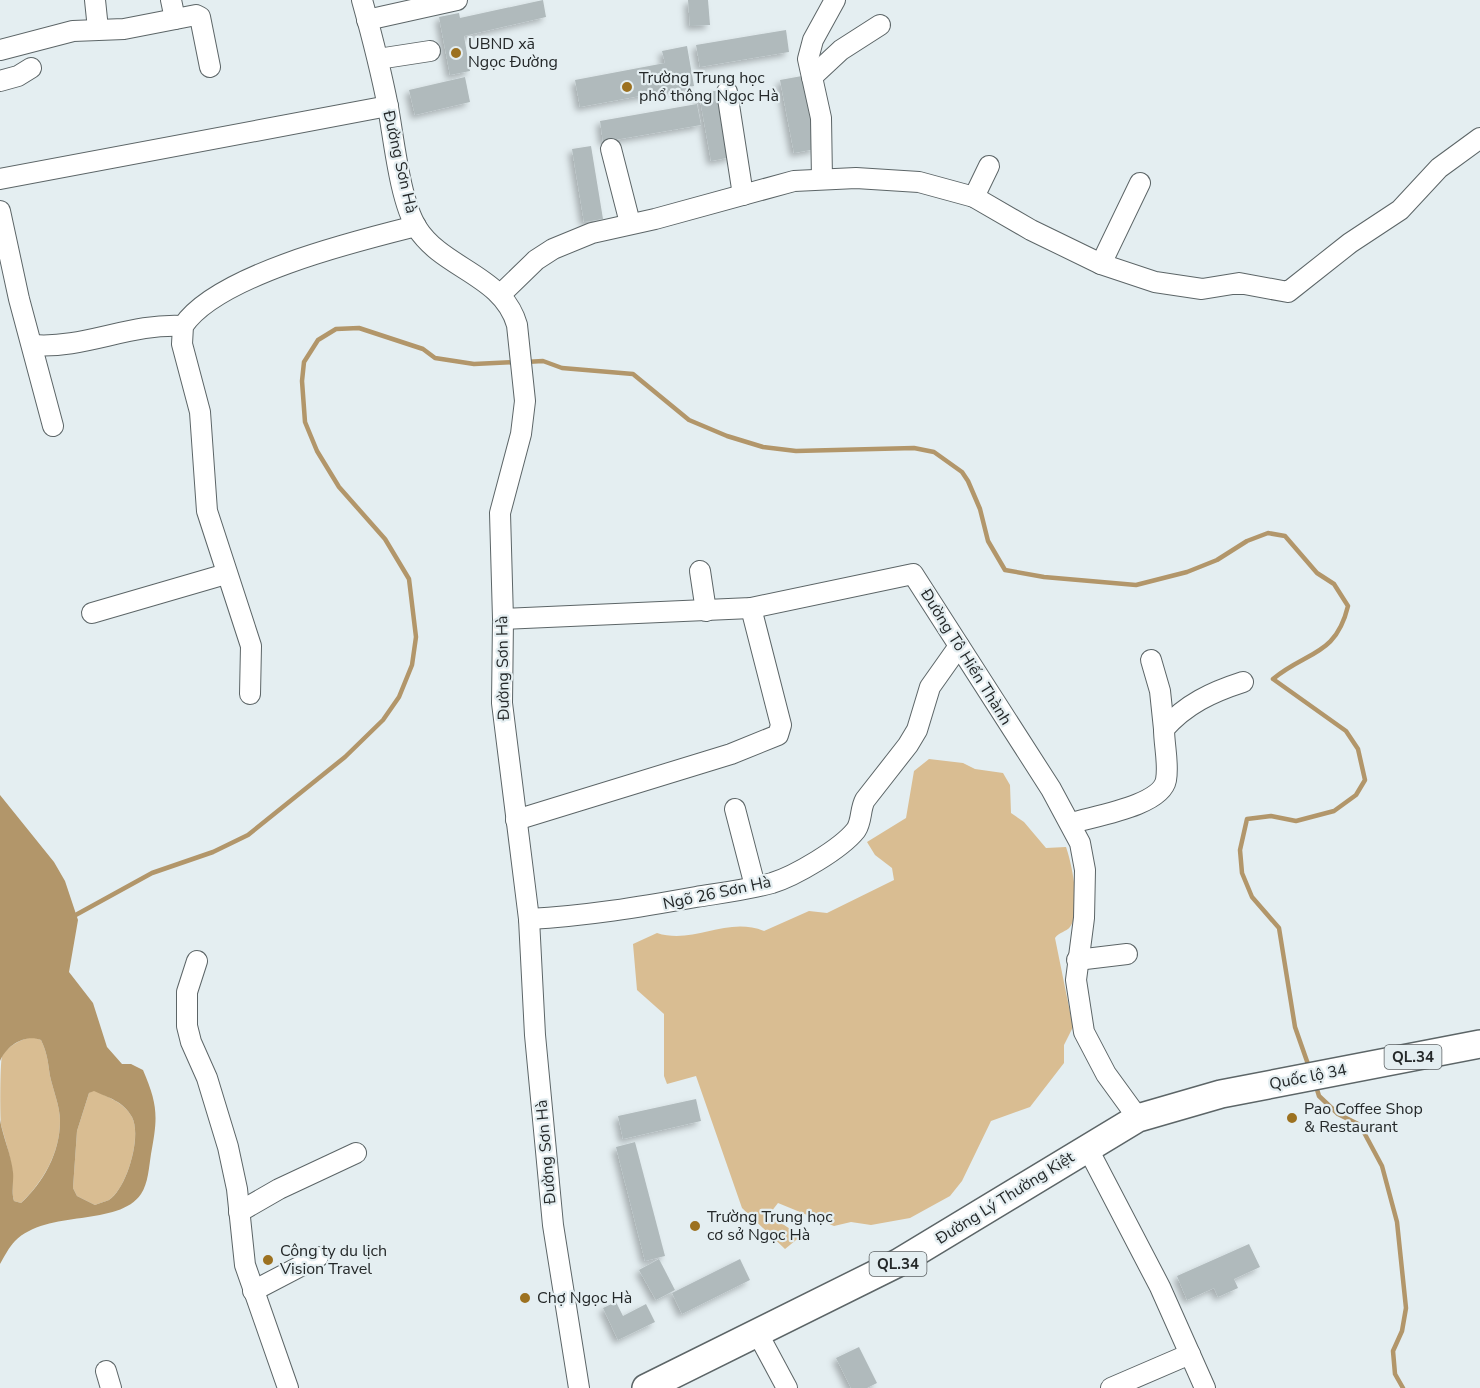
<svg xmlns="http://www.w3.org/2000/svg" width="1480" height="1388" viewBox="0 0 1480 1388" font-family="'Nunito Sans',sans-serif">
  <defs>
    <filter id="shadow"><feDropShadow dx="-4" dy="4" stdDeviation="3" flood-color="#0004"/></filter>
  </defs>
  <rect width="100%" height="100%" fill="#e4eef1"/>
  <g fill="#d9bd92">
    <path d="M 929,759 L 963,763 L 975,769 L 1003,773 L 1010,785 L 1011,813 L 1024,822 L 1046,848 L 1066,847 C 1072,864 1082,912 1070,927 C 1066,932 1059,932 1055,938 L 1073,1027 L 1064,1045 L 1064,1063 L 1030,1107 L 991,1121 L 962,1181 L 950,1196 L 910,1218 L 871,1225 L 851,1222 L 834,1226 L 778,1203 L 771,1212 L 781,1223 L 801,1236 L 785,1249 L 742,1208 L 696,1076 L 667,1084 L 664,1076 L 664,1014 L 637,990 L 633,944 L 657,933 C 694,945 726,916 764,931 L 809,911 L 827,913 L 894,880 L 892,868 L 875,855 L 867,842 L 906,818 L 914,771 Z"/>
    <path d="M 33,1037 L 41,1040 C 47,1052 48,1062 50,1076 C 53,1090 60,1106 60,1121 C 60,1153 43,1182 21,1203 L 14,1201 C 11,1190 14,1180 12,1169 C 10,1154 5,1140 1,1125 C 0,1116 0,1063 2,1056 C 9,1045 21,1039 33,1037 Z"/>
    <path d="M 94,1090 C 108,1098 123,1101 132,1117 C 142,1136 127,1188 109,1200 C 105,1202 99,1203 95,1205 L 77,1196 L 73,1188 L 77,1131 L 89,1093 Z"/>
  </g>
  <path fill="#b2966a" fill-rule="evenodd" d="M 0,795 L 54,862 L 65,881 L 78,920 L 69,972 L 93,1003 L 107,1047 L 122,1064 L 131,1064 L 143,1070 C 158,1105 158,1117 151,1154 C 149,1167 148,1184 141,1194 C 119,1227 47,1209 15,1241 C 9,1247 4,1257 0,1264 L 0,1120 C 3,1137 11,1154 13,1172 C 14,1182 11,1191 14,1201 L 21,1203 C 43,1183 60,1153 60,1121 C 60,1106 53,1090 50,1076 C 48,1062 47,1052 41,1040 C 25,1034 7,1045 0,1061 ZM 94,1091 C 109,1098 123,1101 132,1117 C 142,1136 127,1188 109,1200 C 105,1202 99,1203 95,1205 L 77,1196 L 73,1188 L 77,1131 L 89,1093 Z"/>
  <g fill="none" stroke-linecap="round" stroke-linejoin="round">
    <g stroke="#b2966a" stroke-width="4.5">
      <path d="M 525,362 L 543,361 L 562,368 L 633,374 L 689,420 L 727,436 L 763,447 L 796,451 L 914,448 L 934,452 L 962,472 L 968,481 L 980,509 L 988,541 L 1005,570 L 1044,577 L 1136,585 L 1187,572 L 1217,560 L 1247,541 L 1268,533 L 1285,536 L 1317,573 L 1334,584 L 1348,606 C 1336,656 1307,651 1273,679 L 1346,731 L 1358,749 L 1365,780 L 1356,795 L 1334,811 L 1296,821 L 1271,816 L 1247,819 L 1240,850 L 1242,873 L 1252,897 L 1279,928 L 1295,1027 L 1309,1067"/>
      <polyline points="72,917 152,873 213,852 248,835 345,757 383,720 399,697 412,665 416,637 409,579 385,539 339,487 317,451 305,422 302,381 304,362 318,340 336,329 359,328 423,349 435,358 474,364 516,362"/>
      <polyline points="1315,1083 1319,1096 1338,1114 1360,1125 1382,1166 1397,1222 1406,1308 1402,1331 1393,1351 1395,1374 1403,1388"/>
    </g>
  </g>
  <g fill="#b0babc" filter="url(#shadow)">
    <polygon points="543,0 546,17 464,36 470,71 450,75 439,17 459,13 460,18"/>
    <polygon points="688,0 708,0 710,25 690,26"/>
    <polygon points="786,30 789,52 700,67 696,45"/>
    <polygon points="687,46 694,86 580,107 575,80 665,63 662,51"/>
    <polygon points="802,76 816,149 794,153 780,80"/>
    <polygon points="465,77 470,102 415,115 409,90"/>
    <polygon points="720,90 732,157 711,161 699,94"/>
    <polygon points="697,104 701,125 603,142 600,121"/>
    <polygon points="591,146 603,219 584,222 572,149"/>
    <polygon points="696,1099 701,1121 623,1139 618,1116"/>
    <polygon points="635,1142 665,1256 645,1261 616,1147"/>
    <polygon points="1249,1244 1260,1267 1234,1279 1238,1288 1218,1297 1214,1288 1187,1300 1177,1276"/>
    <polygon points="659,1259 675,1290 656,1300 639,1270"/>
    <polygon points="740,1259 750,1280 682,1314 672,1293"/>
    <polygon points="616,1302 623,1316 646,1304 655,1322 618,1340 603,1308"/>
    <polygon points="859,1347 877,1383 867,1388 851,1388 836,1358"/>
  </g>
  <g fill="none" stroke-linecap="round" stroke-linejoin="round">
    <defs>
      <g id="minor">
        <polyline points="95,0 98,29"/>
        <polyline points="171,0 175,19"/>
        <path d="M 362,0 C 372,36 381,71 388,107 C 394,140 400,201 417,228 C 443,269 503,275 517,325 L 525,401 L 521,434 L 500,513 L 503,619 L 502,703 L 529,919 L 535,1035 L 553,1225 L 579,1388"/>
        <polyline points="367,20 457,0"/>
        <polyline points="0,50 73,31 124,29 196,15 200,17 210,67"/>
        <polyline points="378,59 430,51"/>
        <polyline points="812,77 841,50 880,25"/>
        <polyline points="0,81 18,76 31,68"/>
        <polyline points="727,92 743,195"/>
        <polyline points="611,149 630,223"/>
        <polyline points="0,179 388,106"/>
        <polyline points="822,179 821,118 808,59 813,40 835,0"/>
        <polyline points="974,197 989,166"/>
        <polyline points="0,211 19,299 53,426"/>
        <polyline points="1101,264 1140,183"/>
        <polyline points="501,294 536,260 553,249 592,233 655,219 794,181 856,178 919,182 974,197 1031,230 1101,264 1155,282 1202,289 1239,283 1288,292 1350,243 1400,210 1439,168 1480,138"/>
        <path d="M 33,345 C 85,349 129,323 183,326"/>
        <polyline points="700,571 706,611"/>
        <polyline points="92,613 226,574"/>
        <polyline points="503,619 751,608 913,574 1051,789 1080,843 1085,870 1084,918 1076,980 1084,1032 1106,1074 1138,1118"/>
        <polyline points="1151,660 1160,691 1164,729"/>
        <path d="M 250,694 L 251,646 L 207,511 L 200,412 L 182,344 L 183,326 C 217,275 356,241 416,226"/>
        <polyline points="735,809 755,886"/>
        <polyline points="516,820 731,754 778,735 781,725 751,608"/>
        <path d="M 1072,823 C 1094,816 1161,806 1166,780 C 1169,764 1164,745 1164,729 C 1186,704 1212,692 1243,682"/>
        <path d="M 529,919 C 586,916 640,907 696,897 C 721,893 747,890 772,883 C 795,876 841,849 856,830 C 862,821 860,809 865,800 L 908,745 L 917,730 L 930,687 L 959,646"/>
        <polyline points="1077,960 1127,954"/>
        <polyline points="197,961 187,992 187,1026 191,1042 207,1078 228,1147 237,1189 245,1265 288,1388"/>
        <polyline points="1087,1147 1160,1287 1205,1388"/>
        <polyline points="239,1212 279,1189 356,1153"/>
        <polyline points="253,1291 318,1257"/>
        <polyline points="758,1334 787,1388"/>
        <polyline points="106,1371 111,1388"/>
        <polyline points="1111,1388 1190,1354"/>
      </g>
      <polyline id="highway" points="646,1388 898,1263 1138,1118 1221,1094 1480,1044"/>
    </defs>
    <use href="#minor" stroke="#5c6567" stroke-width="22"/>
    <use href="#highway" stroke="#5c6567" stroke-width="30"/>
    <use href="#minor" stroke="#fff" stroke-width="20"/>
    <use href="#highway" stroke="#fff" stroke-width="27"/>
  </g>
  <g fill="#9c7120" stroke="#e4eef1" stroke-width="2">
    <circle cx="456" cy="53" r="6"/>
    <circle cx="627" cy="87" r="6"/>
    <circle cx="1292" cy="1118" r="6"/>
    <circle cx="695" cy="1226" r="6"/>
    <circle cx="268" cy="1260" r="6"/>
    <circle cx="525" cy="1298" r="6"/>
  </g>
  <g text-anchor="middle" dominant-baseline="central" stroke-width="4.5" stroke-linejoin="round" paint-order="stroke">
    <g fill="#e4eef1" stroke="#5e6365" stroke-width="1.5">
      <rect x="1384.5" y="1045" width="57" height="24" rx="4.5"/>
      <rect x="869.5" y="1252" width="57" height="24" rx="4.5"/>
    </g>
    <g font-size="15" font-weight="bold" fill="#242829">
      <text x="1413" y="1057">QL.34</text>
      <text x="898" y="1264">QL.34</text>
    </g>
    <g font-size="16" fill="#242829" stroke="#e4eef1" text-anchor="start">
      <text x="468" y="44">UBND xã<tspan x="468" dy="18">Ngọc Đường</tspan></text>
      <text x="639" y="78">Trường Trung học<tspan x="639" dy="18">phổ thông Ngọc Hà</tspan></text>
      <text x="1304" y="1109">Pao Coffee Shop<tspan x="1304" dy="18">&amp; Restaurant</tspan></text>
      <text x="707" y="1217">Trường Trung học<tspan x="707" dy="18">cơ sở Ngọc Hà</tspan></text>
      <text x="280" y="1251">Công ty du lịch<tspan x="280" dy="18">Vision Travel</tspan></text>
      <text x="537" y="1298">Chợ Ngọc Hà</text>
    </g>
    <g font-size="16" fill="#242829" stroke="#e4eef1">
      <text transform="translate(400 162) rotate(77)">Đường Sơn Hà</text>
      <text transform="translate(966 657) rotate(58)">Đường Tô Hiến Thành</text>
      <text transform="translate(503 668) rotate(-91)">Đường Sơn Hà</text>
      <text transform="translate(717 893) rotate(-12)">Ngõ 26 Sơn Hà</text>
      <text transform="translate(1308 1077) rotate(-11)">Quốc lộ 34</text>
      <text transform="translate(546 1152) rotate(-95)">Đường Sơn Hà</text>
      <text transform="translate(1005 1198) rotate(-32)">Đường Lý Thường Kiệt</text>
    </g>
  </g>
</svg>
